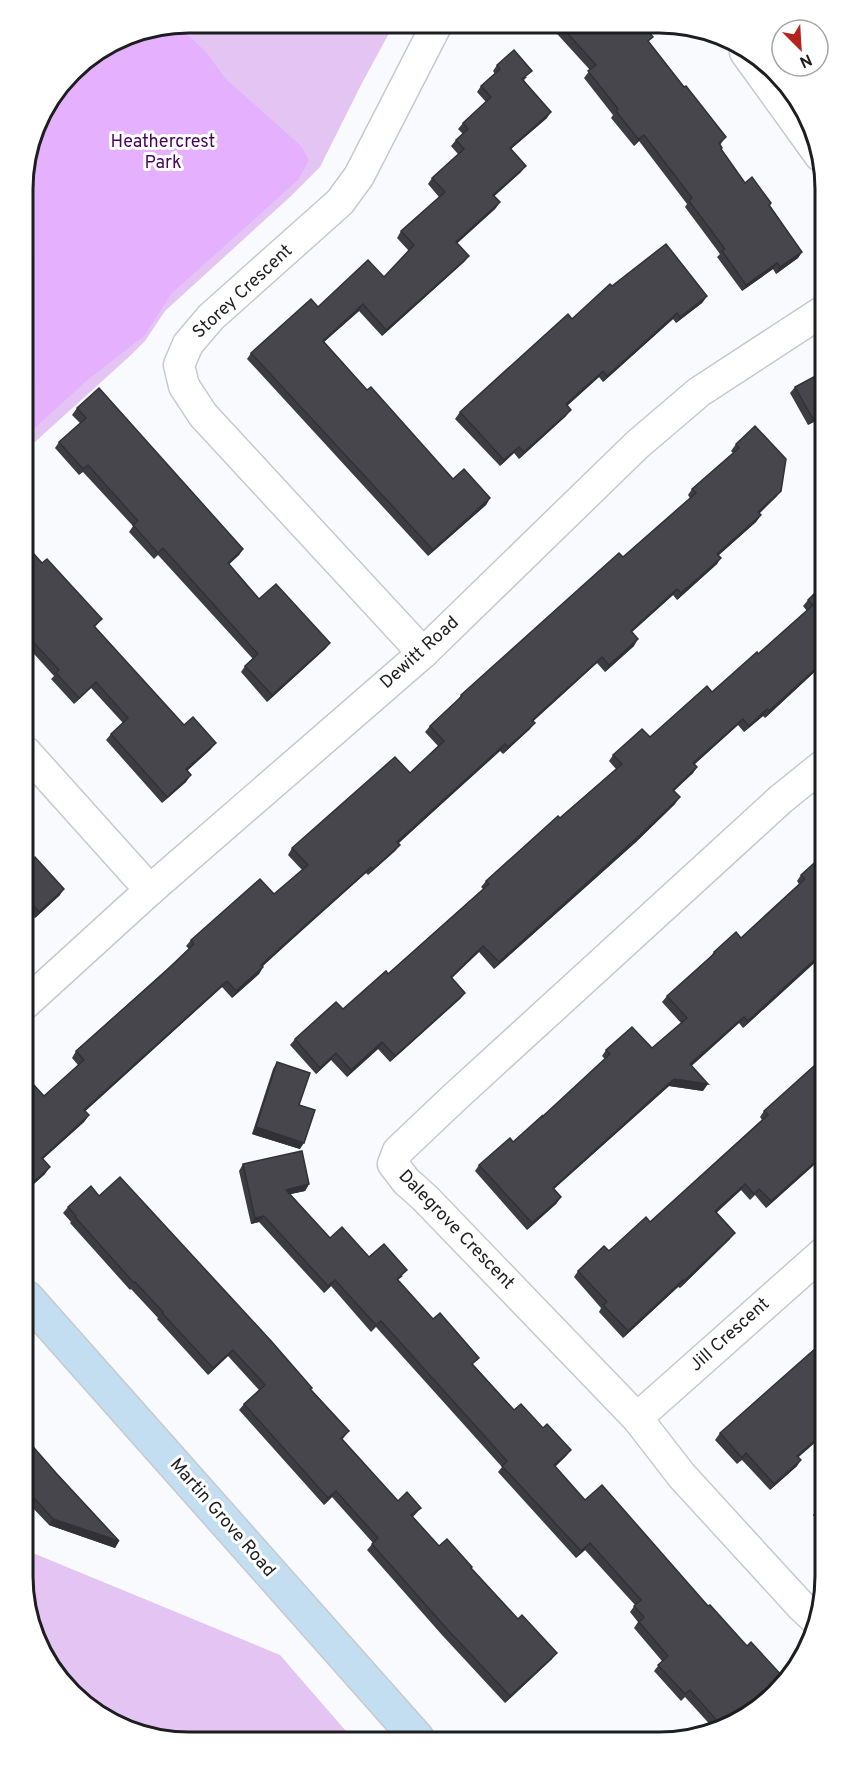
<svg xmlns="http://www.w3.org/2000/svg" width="848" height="1765" viewBox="0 0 848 1765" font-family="Overpass,sans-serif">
  <rect width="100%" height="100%" fill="#f8fafe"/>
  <g fill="#e4c4f3">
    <polygon points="189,23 394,24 361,85 320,167 290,197 165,311 145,341 131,355 25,451 24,168 40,115 79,64 126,35"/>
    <polygon points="28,1551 280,1655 352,1738 157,1739 79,1701 28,1619"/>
  </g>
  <polygon fill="#e5b1fe" points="177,25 206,52 226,79 301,146 309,160 298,180 171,294 145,335 84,383 25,437 24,168 40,115 61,88 71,82 97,57 126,35"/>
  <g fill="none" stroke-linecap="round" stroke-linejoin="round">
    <defs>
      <g id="street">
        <polyline points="745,52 820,156"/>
        <polyline points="423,653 203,415 184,386 179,365 188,344 211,317 340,202 359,176 437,24"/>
        <polyline points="26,752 150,890"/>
        <polyline points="26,1003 150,890 423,653 638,444 699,392 820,313"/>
        <polyline points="637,1418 824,1252"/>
        <polyline points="817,1621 802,1607 682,1476 637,1418 425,1198 406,1181 393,1164 398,1151 455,1097 781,799 822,766"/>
      </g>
      <polyline id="secondary" points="27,1298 417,1738"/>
    </defs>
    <use href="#street" stroke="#c6c9d0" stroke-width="33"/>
    <use href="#secondary" stroke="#c6c9d0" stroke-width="36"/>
    <use href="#street" stroke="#fff" stroke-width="30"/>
    <use href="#secondary" stroke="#c2def0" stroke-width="33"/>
  </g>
  <g fill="#3d3c41">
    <polygon points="549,25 643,25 649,42 684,87 726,137 720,145 722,148 721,150 745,183 771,203 770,206 802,252 798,258 776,274 773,269 742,291 717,257 720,254 685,207 687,204 639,141 634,146 611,118 613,115 584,78 590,70"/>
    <polygon points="497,65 527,77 524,80 547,118 511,149 521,172 494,196 500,202 495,209 457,243 469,256 464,262 382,336 359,311 324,342 367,390 453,479 490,498 486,505 428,556 247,359 251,353 318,307 384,277 409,251 397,238 401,231 439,197 428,184 432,178 458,154 451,146 456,140 463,134 458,129 463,123 486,102 477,92 481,86 495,74 493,71"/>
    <polygon points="612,286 707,296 702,303 676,323 673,319 603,382 599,377 567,406 566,416 519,459 514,453 500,466 455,419 460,412"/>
    <polygon points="821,373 821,418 808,425 790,393 795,387"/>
    <polygon points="77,408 243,549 239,555 229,564 259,599 330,643 325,649 267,702 241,672 245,666 253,659 158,555 154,559 129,532 133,526 83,472 79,475 55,448 59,442 80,423 72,415"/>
    <polygon points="736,444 781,491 776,497 759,513 761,515 756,522 719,555 717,564 677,600 673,595 632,632 634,646 605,672 597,663 533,721 530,729 503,754 500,751 448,798 399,843 400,845 395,851 368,875 366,873 303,929 263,966 263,967 259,974 232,998 222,987 85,1111 89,1115 84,1122 43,1159 45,1174 27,1190 27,1090 44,1096 78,1065 72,1058 76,1051 189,949 186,946 191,940 274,894 302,870 288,855 292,848 410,773 438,746 425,732 430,726 458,700 461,695 623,557 690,498 688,495 692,489 733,453 731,451"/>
    <polygon points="25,544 42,563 102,619 95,627 184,725 211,749 187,771 186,782 162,803 106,740 111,734 123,723 91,688 74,704 51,679 54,676 25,644"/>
    <polygon points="821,587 822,665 765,718 763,716 744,732 738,725 695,764 697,767 693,773 674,791 675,804 636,842 494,969 479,952 452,978 465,993 460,999 390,1062 378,1049 347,1077 331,1060 316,1074 290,1045 295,1039 343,1009 388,974 483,889 481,887 486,881 616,769 609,761 613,755 650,737 712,692 758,654 807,611 803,606 808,600"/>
    <polygon points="26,856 60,895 35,918 30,913 26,917"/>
    <polygon points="822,856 823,955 743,1028 739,1023 691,1066 703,1091 669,1086 554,1189 561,1197 556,1204 527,1230 475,1171 479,1165 513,1142 542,1117 605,1059 602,1056 606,1050 652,1048 681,1023 662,1002 667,996 710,957 714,952 741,938 799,884 797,881 801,875"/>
    <polygon points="277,1062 299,1105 300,1149 252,1134 273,1069"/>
    <polygon points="764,1111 824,1156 766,1208 755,1195 750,1200 741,1190 716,1212 730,1239 680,1288 678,1287 623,1338 599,1312 601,1308 574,1277 578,1271 650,1222 762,1120 760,1117"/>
    <polygon points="243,1164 309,1184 305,1191 290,1194 330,1238 369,1257 403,1276 398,1280 514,1410 543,1428 571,1450 566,1456 555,1467 585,1500 708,1606 747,1646 784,1678 779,1685 774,1690 775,1691 725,1722 724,1721 714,1729 685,1697 681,1701 654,1671 662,1661 634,1628 638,1622 630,1612 635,1605 585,1550 576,1558 498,1472 502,1467 376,1327 371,1332 331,1286 324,1293 259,1222 251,1224 239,1171"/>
    <polygon points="99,1196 311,1389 349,1431 342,1440 398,1501 421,1508 413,1517 439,1546 471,1568 552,1659 505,1703 442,1635 367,1550 373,1543 332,1497 324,1505 239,1410 244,1404 259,1390 228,1356 208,1375 157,1319 158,1318 131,1289 130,1290 70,1223 71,1222 63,1213 68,1207"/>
    <polygon points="720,1433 799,1457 797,1466 770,1490 742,1460 737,1464 715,1440"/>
    <polygon points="56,1473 119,1541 115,1548 49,1525 31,1506 28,1508"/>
    <polygon points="825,1503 825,1529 813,1515 818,1509"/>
  </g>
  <g fill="#323135">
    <polygon points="551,112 547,118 505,154 510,148"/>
    <polygon points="644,135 639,141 634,146 638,139"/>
    <polygon points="526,166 521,172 489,201 493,195"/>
    <polygon points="500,202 495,209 451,249 456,242"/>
    <polygon points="802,252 798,258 776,274 780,267"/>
    <polygon points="469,256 464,262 382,336 386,330"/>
    <polygon points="777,263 773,269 742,291 746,285"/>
    <polygon points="707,296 702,303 676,323 680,317"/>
    <polygon points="363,304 359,311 318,347 323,341"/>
    <polygon points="677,313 673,319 603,382 607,376"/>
    <polygon points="603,371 599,377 561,411 566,404"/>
    <polygon points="571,410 566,416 519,459 524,452"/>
    <polygon points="821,414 821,418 808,425 813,419"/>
    <polygon points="519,447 514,453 500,466 504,460"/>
    <polygon points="781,491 776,497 754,519 758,512"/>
    <polygon points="490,498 486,505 428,556 433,550"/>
    <polygon points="761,515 756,522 713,560 717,554"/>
    <polygon points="243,549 239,555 223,570 228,563"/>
    <polygon points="721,558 717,564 677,600 681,593"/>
    <polygon points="677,589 673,595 626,637 631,631"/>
    <polygon points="638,639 634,646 605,672 609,665"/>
    <polygon points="330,643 325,649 267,702 272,695"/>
    <polygon points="602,657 597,663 528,726 532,720"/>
    <polygon points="822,663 822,665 765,718 769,711"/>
    <polygon points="96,682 91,688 74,704 79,698"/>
    <polygon points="767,709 763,716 744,732 749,726"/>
    <polygon points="743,719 738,725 689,769 693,763"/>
    <polygon points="535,723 530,729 503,754 508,747"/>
    <polygon points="216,743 211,749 181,776 186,769"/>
    <polygon points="505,744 500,751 393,848 397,842"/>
    <polygon points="697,767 693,773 668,796 673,790"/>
    <polygon points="191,775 186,782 162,803 167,797"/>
    <polygon points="680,797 675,804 636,842 494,969 499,962"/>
    <polygon points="400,845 395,851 368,875 373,869"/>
    <polygon points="371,867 366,873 257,971 261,965"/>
    <polygon points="64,889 60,895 35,918 39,912"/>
    <polygon points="483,946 479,952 446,983 451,977"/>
    <polygon points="823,952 823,955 743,1028 748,1021"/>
    <polygon points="263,967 259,974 232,998 236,991"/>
    <polygon points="227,981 222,987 80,1116 84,1110"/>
    <polygon points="465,993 460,999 390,1062 395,1056"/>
    <polygon points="744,1017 739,1023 686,1071 690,1064"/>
    <polygon points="382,1042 378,1049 347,1077 351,1070"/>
    <polygon points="336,1053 331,1060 316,1074 320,1068"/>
    <polygon points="674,1079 708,1084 703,1091 669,1086 548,1194 553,1188"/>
    <polygon points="89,1115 84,1122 37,1164 42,1158"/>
    <polygon points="256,1127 304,1143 300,1149 252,1134"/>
    <polygon points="824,1154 824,1156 766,1208 771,1201"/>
    <polygon points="50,1167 45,1174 27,1190 27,1188"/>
    <polygon points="309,1184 305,1191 282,1196 286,1190"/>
    <polygon points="745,1184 741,1190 711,1218 715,1211"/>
    <polygon points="561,1197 556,1204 527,1230 532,1223"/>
    <polygon points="264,1216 259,1222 251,1224 255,1218"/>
    <polygon points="735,1233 730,1239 680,1288 684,1281"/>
    <polygon points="335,1280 331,1286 324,1293 328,1286"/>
    <polygon points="683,1280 678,1287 623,1338 628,1331"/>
    <polygon points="233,1350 228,1356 208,1375 213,1368"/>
    <polygon points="825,1432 825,1434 793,1462 797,1456"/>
    <polygon points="571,1450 566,1456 549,1472 554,1465"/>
    <polygon points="801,1460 797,1466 770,1490 774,1484"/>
    <polygon points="336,1491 332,1497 324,1505 328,1498"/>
    <polygon points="53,1519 119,1541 115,1548 49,1525"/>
    <polygon points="590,1543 585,1550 576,1558 581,1551"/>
    <polygon points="557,1653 552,1659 505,1703 510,1696"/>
    <polygon points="784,1678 779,1685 768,1695 772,1689"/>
    <polygon points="729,1715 724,1721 715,1728 719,1723"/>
  </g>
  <g fill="#47464c" stroke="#323135" stroke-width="1.5">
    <polygon points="560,25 643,25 653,37 648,41 684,87 686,86 726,137 719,143 722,148 721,149 745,183 752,177 771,203 769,205 802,252 780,267 777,263 746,285 722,251 725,249 689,201 692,198 644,135 638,139 616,111 618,109 588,71 596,65"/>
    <polygon points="514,50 532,71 522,79 551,112 510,148 526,166 493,195 500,202 456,242 469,256 386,330 363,304 323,341 367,390 371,387 453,479 464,469 490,498 433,550 251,353 311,299 318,307 368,260 384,277 414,245 401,231 445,192 432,178 464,149 456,140 468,129 463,123 491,97 481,86 500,69 497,65"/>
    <polygon points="666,244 707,296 680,317 677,313 607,376 603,371 566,404 571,410 524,452 519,447 504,460 460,412 568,314 572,319 610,284 612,286"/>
    <polygon points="821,373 821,414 813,419 795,387"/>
    <polygon points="99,388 243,549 228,563 259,599 276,584 330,643 272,695 245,666 258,654 163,548 158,553 133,525 138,521 88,465 83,469 59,442 86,418 77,408"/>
    <polygon points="755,426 786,459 781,491 758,512 761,515 717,554 721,558 681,593 677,589 631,631 638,639 609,665 602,657 532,720 535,723 508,747 505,744 452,792 397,842 400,845 373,869 371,867 308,923 261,965 263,967 236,991 227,981 84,1110 89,1115 42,1158 50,1167 27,1188 27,1090 33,1084 44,1096 84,1060 76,1051 167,970 194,944 191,940 260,879 274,894 308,865 292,848 395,757 410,773 444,741 430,726 462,696 461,695 619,553 623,557 696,493 692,489 739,448 736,444"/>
    <polygon points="25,544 42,563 47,559 102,619 94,626 184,725 193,717 216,743 186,769 191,775 167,797 111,734 128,718 96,682 79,698 56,673 59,670 25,633"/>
    <polygon points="821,587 822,663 769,711 767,709 749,726 743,719 693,763 697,767 673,790 680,797 640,835 499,962 483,946 451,977 465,993 395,1056 382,1042 351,1070 336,1053 320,1068 295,1039 336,1002 343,1009 386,971 388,974 489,884 486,881 558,816 560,818 622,764 613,755 642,729 650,737 707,686 712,692 757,652 758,654 813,605 808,600"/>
    <polygon points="26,856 31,861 35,857 64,889 39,912 35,907 26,914"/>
    <polygon points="822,856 823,952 748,1021 744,1017 690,1064 708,1084 674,1079 553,1188 561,1197 532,1223 479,1165 510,1138 513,1142 542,1116 542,1117 610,1054 606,1050 632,1027 652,1048 687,1018 667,996 715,953 714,952 736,932 741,938 805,879 801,875"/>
    <polygon points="823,1058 824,1154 771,1201 759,1189 754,1194 745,1184 715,1211 735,1233 684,1281 683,1280 628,1331 603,1305 607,1302 578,1271 604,1246 609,1251 646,1217 650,1222 768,1115 764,1111"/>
    <polygon points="277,1062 310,1073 299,1105 315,1110 304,1143 256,1127"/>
    <polygon points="302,1151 309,1184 286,1190 330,1238 342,1227 369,1257 384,1244 407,1270 397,1279 433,1319 440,1313 479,1358 472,1364 514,1410 521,1404 543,1428 547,1424 571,1450 554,1465 585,1500 602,1485 708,1606 710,1605 747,1646 751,1642 784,1678 772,1689 775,1691 733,1718 729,1715 719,1723 690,1690 685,1694 658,1665 668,1656 639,1622 644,1617 634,1606 641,1600 590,1543 581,1551 502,1466 507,1461 381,1321 376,1325 335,1280 328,1286 264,1216 255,1218 243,1164"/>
    <polygon points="120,1177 272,1342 312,1388 310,1389 349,1431 341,1438 398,1501 407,1492 421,1508 411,1515 439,1546 447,1539 472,1567 471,1568 518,1619 522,1615 557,1653 510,1696 447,1629 372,1544 378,1538 336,1491 328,1498 244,1404 265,1385 233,1350 213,1368 162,1313 163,1312 135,1282 134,1283 75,1217 76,1216 68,1207 91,1186 99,1196"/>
    <polygon points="824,1341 825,1432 797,1456 801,1460 774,1484 746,1453 742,1458 720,1433"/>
    <polygon points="28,1441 56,1473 119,1541 53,1519 35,1499 28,1506"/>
    <polygon points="825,1503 825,1517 818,1509"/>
  </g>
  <g text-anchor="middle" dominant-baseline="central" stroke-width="6" stroke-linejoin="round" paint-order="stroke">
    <g font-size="18" fill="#4a0361" stroke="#fff">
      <text x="163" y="142">Heathercrest<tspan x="163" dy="21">Park</tspan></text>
    </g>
    <g font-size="18" fill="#1d1e20" stroke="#fff">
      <text transform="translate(243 292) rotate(-43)">Storey Crescent</text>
      <text transform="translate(420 653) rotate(-42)">Dewitt Road</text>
      <text transform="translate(456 1230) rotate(46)">Dalegrove Crescent</text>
      <text transform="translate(730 1335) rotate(-42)">Jill Crescent</text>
      <text transform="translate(222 1518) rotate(49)">Martin Grove Road</text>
    </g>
  </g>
  <path d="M0 0H848V1765H0ZM189 33H659A156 156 0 0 1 815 189V1576A156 156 0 0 1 659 1732H189A156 156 0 0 1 33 1576V189A156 156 0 0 1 189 33Z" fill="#fff" fill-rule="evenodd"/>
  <path fill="none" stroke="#1d1e20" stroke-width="3" d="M189 33H659A156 156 0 0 1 815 189V1576A156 156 0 0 1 659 1732H189A156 156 0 0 1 33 1576V189A156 156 0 0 1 189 33Z"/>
  <g transform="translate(800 48) rotate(156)"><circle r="28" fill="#ffffff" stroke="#a5a5a6" stroke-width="1.5"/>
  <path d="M0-4.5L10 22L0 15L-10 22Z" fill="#b3241f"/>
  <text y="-9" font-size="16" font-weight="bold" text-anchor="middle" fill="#1d1e20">N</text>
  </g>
</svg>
